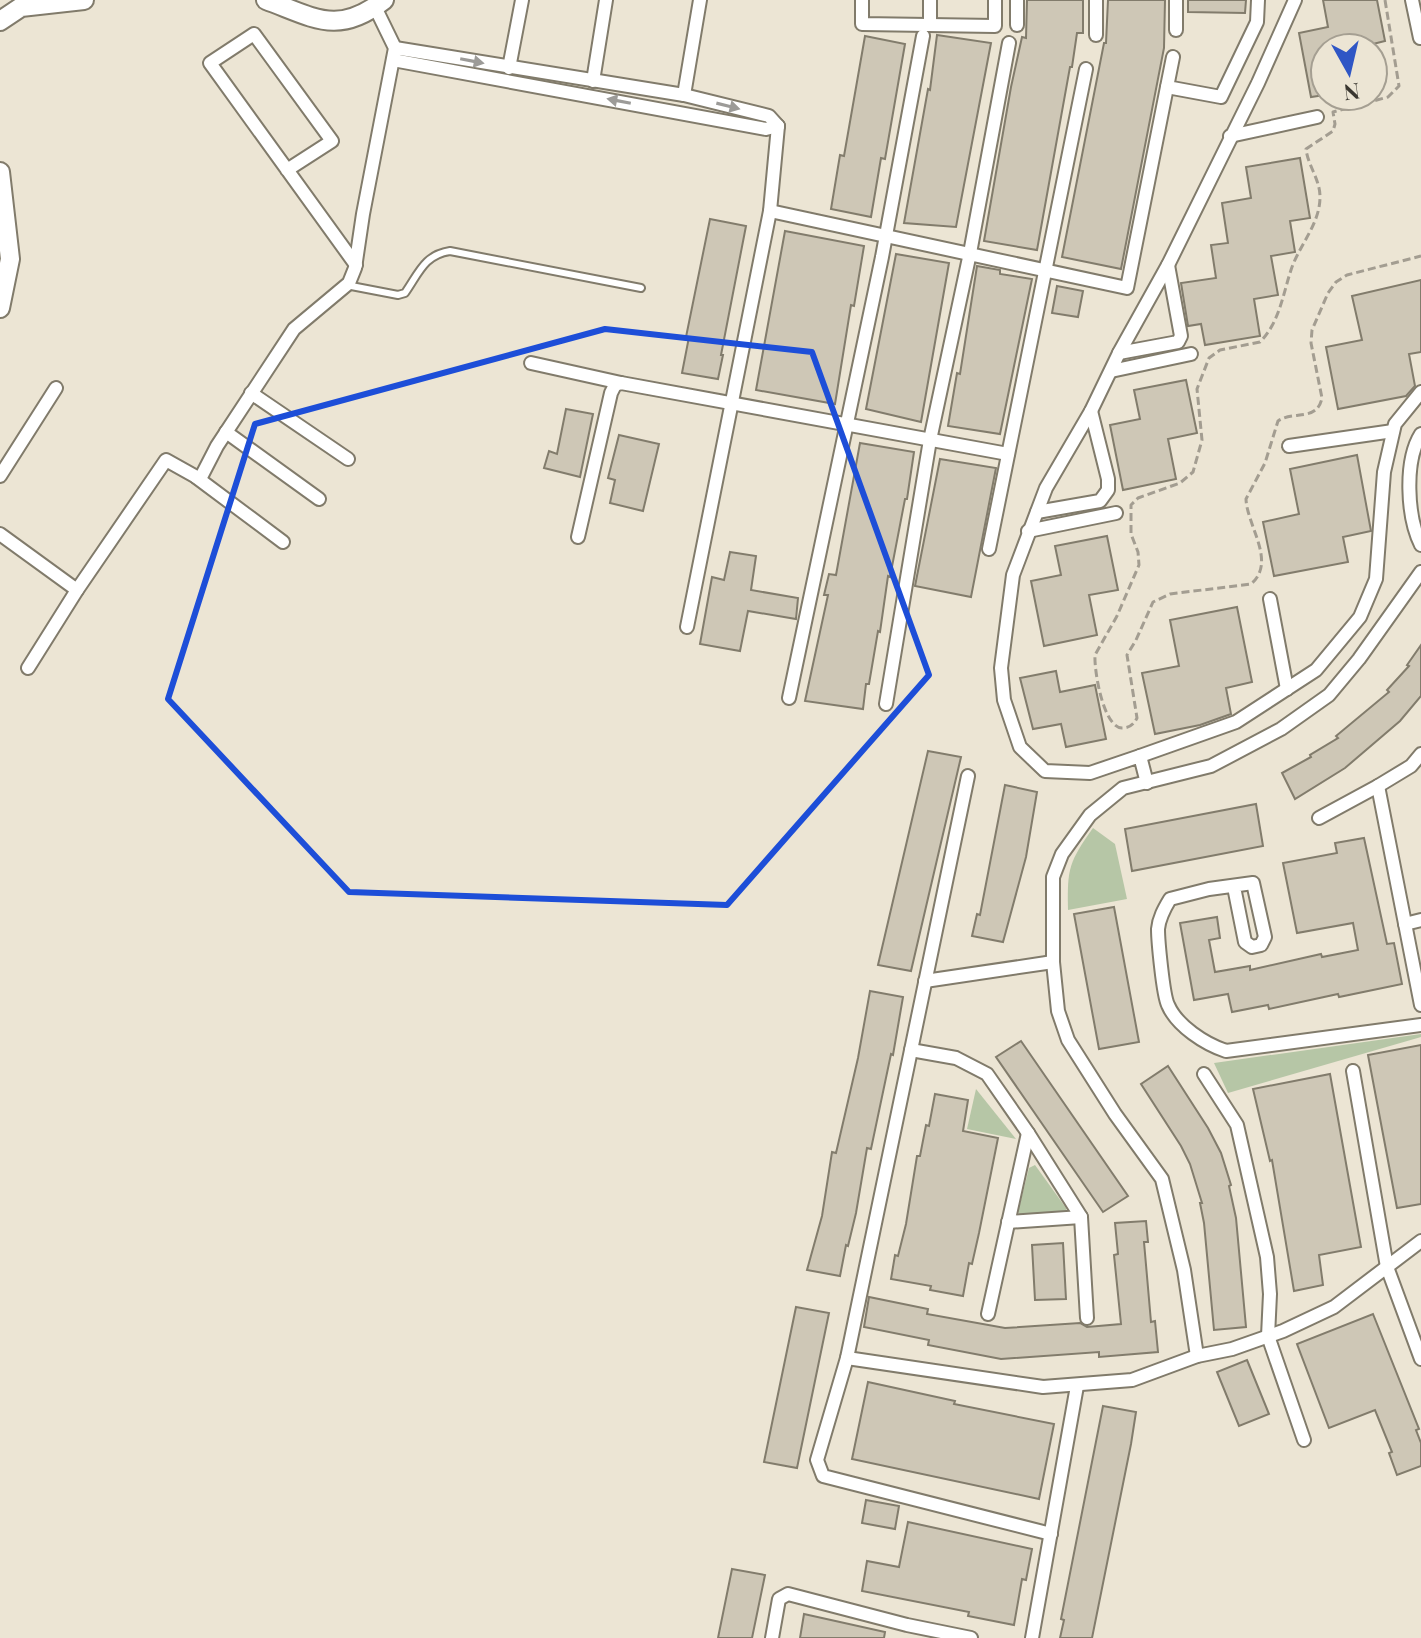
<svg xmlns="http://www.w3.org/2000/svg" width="1421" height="1638" viewBox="0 0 1421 1638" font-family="'Playfair Display',serif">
  <rect width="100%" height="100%" fill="#ece5d4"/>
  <g fill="#b6c6a6">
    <path d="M 1093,828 L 1115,844 L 1127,899 L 1068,910 C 1067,868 1069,862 1093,828 Z"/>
    <polygon points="1421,1034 1421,1037 1228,1093 1214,1063"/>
    <polygon points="976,1089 1016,1139 967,1129"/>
    <polygon points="1035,1165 1066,1208 1067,1214 1021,1216 1018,1212 1029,1168"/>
  </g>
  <g fill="#cec7b6" stroke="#827c6c" stroke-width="2">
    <polygon points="1027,0 1083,0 1083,33 1077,33 1072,67 1070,67 1037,250 984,241 1011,87 1022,37 1026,38"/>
    <polygon points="1108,0 1165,0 1164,48 1121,269 1062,257 1104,43 1106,43"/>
    <polygon points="1188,0 1246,0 1245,13 1188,12"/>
    <polygon points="1323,0 1377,0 1385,41 1357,48 1325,48 1325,95 1311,97 1299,33 1328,27"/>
    <polygon points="937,35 991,43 956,227 904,223 928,89 930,90"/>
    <polygon points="865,36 905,44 885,159 881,158 871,217 831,209 840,155 844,156"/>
    <polygon points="1300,158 1310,218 1290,221 1295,252 1271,256 1278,295 1254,299 1260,336 1205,345 1201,324 1188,326 1181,283 1216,278 1211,245 1228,243 1222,203 1251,198 1246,167"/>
    <polygon points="710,219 746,226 721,355 723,355 718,379 682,373 689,337 686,337"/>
    <polygon points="785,231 864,246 854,306 851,305 835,404 756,390"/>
    <polygon points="896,254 949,263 921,422 866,409"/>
    <polygon points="977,266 1000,270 1000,274 1032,279 1000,434 948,426 957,373 960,374"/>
    <polygon points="1421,280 1421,352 1409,354 1415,386 1406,396 1338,409 1326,347 1362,340 1352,296"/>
    <polygon points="1057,286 1083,291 1078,317 1052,313"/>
    <polygon points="1186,380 1197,433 1168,439 1176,479 1123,490 1110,425 1140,419 1134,390"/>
    <polygon points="566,409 593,414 580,477 544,468 549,451 557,454"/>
    <polygon points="619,435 659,444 643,511 610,503 615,480 608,478"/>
    <polygon points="860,443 914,452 907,499 905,499 890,577 888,576 880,632 878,631 869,684 866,684 863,709 805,701 828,595 824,595 829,574 836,575"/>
    <polygon points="1357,455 1371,531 1343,537 1348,562 1274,576 1263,522 1299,514 1290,469"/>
    <polygon points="940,459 996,468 971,597 915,586"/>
    <polygon points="1107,536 1118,590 1089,595 1097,635 1044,646 1031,581 1061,575 1055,546"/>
    <polygon points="730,552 756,556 751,590 798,598 796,619 748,611 740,651 700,644 712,577 724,580"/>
    <polygon points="1237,607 1252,682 1226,688 1231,714 1200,725 1155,734 1142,673 1179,666 1170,620"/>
    <polygon points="1421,645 1421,696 1400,721 1345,768 1295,799 1282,773 1311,757 1310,755 1338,738 1336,736 1389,692 1387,690 1409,666 1407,665"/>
    <polygon points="1056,671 1060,692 1095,685 1106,739 1066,747 1061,724 1033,729 1020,678"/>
    <polygon points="928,751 961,757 911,971 878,965"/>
    <polygon points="1005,785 1037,792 1026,857 1003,942 972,936 977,914 980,915"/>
    <polygon points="1256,804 1263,846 1132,871 1125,829"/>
    <polygon points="1364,838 1387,944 1394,943 1402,984 1339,997 1338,994 1269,1009 1268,1005 1232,1012 1228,994 1194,1000 1180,923 1217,917 1220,938 1209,940 1215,972 1250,966 1250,970 1321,954 1322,957 1358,950 1353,923 1297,933 1283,863 1337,853 1335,843"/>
    <polygon points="1114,907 1139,1042 1099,1049 1074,914"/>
    <polygon points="870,991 903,997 893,1055 891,1054 871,1149 867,1148 856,1213 848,1246 846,1245 840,1276 807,1270 822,1216 832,1152 836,1153 858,1058"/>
    <polygon points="1021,1041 1128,1196 1103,1212 996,1057"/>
    <polygon points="1421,1045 1421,1204 1397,1208 1368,1055"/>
    <polygon points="1168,1066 1208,1128 1221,1153 1231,1185 1229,1186 1236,1218 1246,1327 1214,1330 1204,1223 1200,1203 1202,1203 1190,1164 1181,1146 1141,1084"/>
    <polygon points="1330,1074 1361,1247 1319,1255 1323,1285 1294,1291 1272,1160 1270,1161 1253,1089"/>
    <polygon points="935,1094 968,1100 963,1131 998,1138 979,1233 972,1264 969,1263 963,1296 930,1290 931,1286 891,1279 895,1255 898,1256 906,1224 917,1156 920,1156 926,1125 929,1126"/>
    <polygon points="1146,1221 1148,1242 1144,1242 1151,1322 1155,1321 1158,1352 1099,1357 1099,1352 1001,1359 928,1345 929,1340 864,1327 869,1297 928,1309 927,1314 1005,1328 1080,1323 1087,1327 1121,1324 1114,1255 1118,1254 1115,1223"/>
    <polygon points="1063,1243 1066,1299 1035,1300 1032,1245"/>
    <polygon points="796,1307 829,1313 797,1468 764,1462"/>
    <polygon points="1373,1314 1419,1429 1416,1430 1421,1443 1421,1466 1397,1475 1389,1453 1392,1452 1375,1410 1329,1428 1297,1344"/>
    <polygon points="1247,1360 1269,1414 1239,1426 1217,1372"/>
    <polygon points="868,1382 955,1401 954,1404 1054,1424 1039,1499 852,1459"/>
    <polygon points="1103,1406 1136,1412 1131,1444 1092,1638 1060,1638 1064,1620 1061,1619"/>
    <polygon points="866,1500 899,1506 895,1529 862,1523"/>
    <polygon points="908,1522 1032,1549 1026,1580 1022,1579 1014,1625 968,1616 969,1612 862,1591 867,1561 899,1567"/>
    <polygon points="732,1569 765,1575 752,1638 718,1638"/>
    <polygon points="804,1614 885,1632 884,1638 800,1638"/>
  </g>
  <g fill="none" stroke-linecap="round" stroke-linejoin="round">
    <defs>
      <path id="lane" d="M 346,285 L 398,295 L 405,293 C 419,273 424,255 450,251 L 641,288"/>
      <g id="street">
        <polyline points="862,0 862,24 995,26 995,0"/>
        <polyline points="1017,0 1017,25"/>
        <polyline points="1412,0 1420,38"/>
        <polyline points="930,24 930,0"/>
        <polyline points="1176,30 1176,0"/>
        <polyline points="1096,35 1096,0"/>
        <polyline points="395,48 684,95 769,116 778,126"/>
        <polyline points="1173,57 1167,87 1221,97 1257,22 1258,0"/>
        <polyline points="393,60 766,129 778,126"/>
        <polyline points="509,68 522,0"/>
        <polyline points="593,81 606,0"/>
        <polyline points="684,95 700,0"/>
        <polyline points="1230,136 1317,117"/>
        <polyline points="287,170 332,141 254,34 210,63 356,265"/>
        <polyline points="770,211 1127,288 1167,87"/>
        <polyline points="1119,353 1178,342 1181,336 1168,265"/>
        <polyline points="531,363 621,383"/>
        <polyline points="1111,371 1191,354"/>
        <polyline points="251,393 348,459"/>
        <polyline points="226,432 319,499"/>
        <path d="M 1421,434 C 1404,461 1407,517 1421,545"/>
        <polyline points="1289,446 1393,431"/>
        <polyline points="0,476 56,388"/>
        <polyline points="196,477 283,542"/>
        <polyline points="1037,512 1100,501 1108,490 1108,479 1091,411"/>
        <polyline points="1028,531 1116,513"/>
        <polyline points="0,534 77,590"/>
        <polyline points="578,537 611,393 615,385 621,383 1008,454"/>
        <polyline points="989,549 1086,69"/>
        <polyline points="1270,599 1287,689"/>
        <polyline points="687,627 770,211 778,126"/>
        <polyline points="28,668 77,590 166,460 200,479 217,446 294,329 349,283 355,268 363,214 395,48 375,7"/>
        <polyline points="789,698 882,257 923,36"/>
        <polyline points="886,704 930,440 970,253 1009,43"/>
        <polyline points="1140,756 1236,722 1316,670 1360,617 1376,579 1384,472 1395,424 1421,392"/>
        <polyline points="968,776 847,1358 817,1460 823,1476 1051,1534"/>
        <polyline points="1147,783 1140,756 1090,773 1045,771 1020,747 1004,700 1001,668 1013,575 1046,488 1091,411 1119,353 1168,265 1258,83 1295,0"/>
        <polyline points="1378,786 1411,766 1421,754"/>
        <polyline points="1319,818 1378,786 1421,1005"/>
        <path d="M 1234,887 L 1245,942 L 1252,947 L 1261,945 L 1265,937 L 1253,883 L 1209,889 L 1170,899 C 1164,909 1159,918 1158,929 C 1158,940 1163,995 1168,1005 C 1177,1026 1205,1044 1226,1051 L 1421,1025"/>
        <polyline points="1405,924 1421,920"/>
        <polyline points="925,981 1053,962"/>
        <polyline points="911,1050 956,1058 987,1074 1028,1133 1081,1217 1087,1318"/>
        <polyline points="1353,1071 1387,1267 1421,1359"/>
        <polyline points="1204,1074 1237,1125 1267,1257 1270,1294 1268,1336 1304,1440"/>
        <polyline points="1008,1222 1081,1217"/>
        <polyline points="988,1314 1028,1133"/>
        <polyline points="1197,1356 1184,1270 1162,1179 1115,1114 1068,1040 1058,1011 1053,962 1053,877 1062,854 1090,815 1123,788 1211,766 1281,729 1329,695 1359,659 1421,572"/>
        <polyline points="847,1358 1043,1387 1132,1380 1197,1356 1232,1349 1283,1331 1334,1307 1421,1241"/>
        <polyline points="772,1638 779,1599 788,1594 907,1625 971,1638"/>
        <polyline points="1032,1638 1077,1386"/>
      </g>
      <g id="secondary">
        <path d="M 266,0 C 315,18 338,36 384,0"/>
        <polyline points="0,21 21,7 84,0"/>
        <polyline points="0,172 10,259 0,308"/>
      </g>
    </defs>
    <use href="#lane" stroke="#817b6b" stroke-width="10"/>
    <use href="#street" stroke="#817b6b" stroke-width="16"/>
    <use href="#secondary" stroke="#817b6b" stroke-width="22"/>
    <path stroke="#a39d91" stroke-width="3" stroke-dasharray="8 4" stroke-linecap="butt" d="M 1385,0 L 1399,86 L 1388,97 L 1333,112 L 1335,124 L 1333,131 L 1306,149 C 1308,166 1320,179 1320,197 C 1320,223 1301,243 1292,267 C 1283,293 1280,322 1260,342 L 1220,350 L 1209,358 L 1197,389 L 1202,440 L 1193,472 L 1180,483 L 1138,498 L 1131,505 L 1131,534 L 1138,552 L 1139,565 L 1117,616 L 1095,655 C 1094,670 1103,727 1122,728 C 1130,728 1134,724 1137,718 L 1127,655 L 1136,640 L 1153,602 L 1170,594 L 1251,584 C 1277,562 1247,526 1246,499 L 1265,463 L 1278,421 C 1294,410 1317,422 1322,398 L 1311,343 L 1312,330 L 1328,293 L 1336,282 L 1347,275 L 1421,256"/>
    <use href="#lane" stroke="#fff" stroke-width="6"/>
    <use href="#street" stroke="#fff" stroke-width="12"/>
    <use href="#secondary" stroke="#fff" stroke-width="18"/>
  </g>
  <defs><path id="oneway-solid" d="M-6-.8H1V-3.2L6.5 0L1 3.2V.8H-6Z" transform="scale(2)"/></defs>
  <g fill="#9c9b98">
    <use href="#oneway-solid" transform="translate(472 61) rotate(11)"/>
    <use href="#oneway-solid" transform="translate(619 101) rotate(-169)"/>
    <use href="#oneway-solid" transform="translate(728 106) rotate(14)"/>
  </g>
  <path fill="none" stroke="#1d4ed8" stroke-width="6" stroke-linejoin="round" d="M 605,329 L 812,352 L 929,675 L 727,905 L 349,892 L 168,699 L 255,424 Z"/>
  <g transform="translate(1349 72) rotate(172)"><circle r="38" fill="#ece5d4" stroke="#a59f92" stroke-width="2"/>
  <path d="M0-6L14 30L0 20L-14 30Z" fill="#2f56c5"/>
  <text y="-12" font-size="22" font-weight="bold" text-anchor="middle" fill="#3a3730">N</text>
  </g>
</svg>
